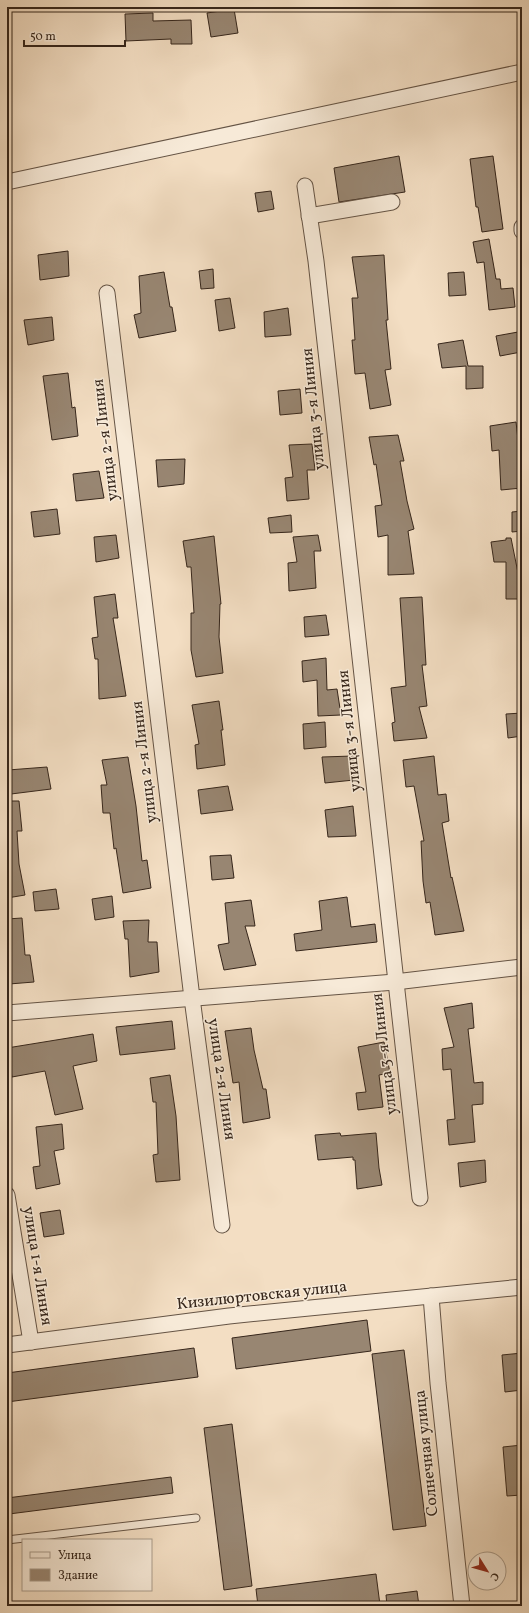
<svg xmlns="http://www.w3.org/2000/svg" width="529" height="1613" viewBox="0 0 529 1613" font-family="Vollkorn,serif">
  <rect width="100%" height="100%" fill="#f3dec3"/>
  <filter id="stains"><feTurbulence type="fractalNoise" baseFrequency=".005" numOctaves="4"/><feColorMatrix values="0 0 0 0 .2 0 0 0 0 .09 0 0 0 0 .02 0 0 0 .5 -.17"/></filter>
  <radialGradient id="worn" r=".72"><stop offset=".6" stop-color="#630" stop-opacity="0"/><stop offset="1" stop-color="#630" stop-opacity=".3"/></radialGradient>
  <g fill="#988672" stroke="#36261b">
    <polygon points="234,9 238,33 211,37 207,13"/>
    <polygon points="153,13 153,21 191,20 192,44 171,44 171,39 126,41 125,14"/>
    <polygon points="399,156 405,192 339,202 334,168"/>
    <polygon points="493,156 503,229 482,232 478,207 476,207 470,159"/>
    <polygon points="271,191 274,209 258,212 255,193"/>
    <polygon points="489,239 496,279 500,279 501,289 513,288 515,307 489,310 484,262 477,263 473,242"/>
    <polygon points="68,251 69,276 40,280 38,255"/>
    <polygon points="384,255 388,320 386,320 391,369 385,370 391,405 370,409 365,373 355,374 352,340 355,340 352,298 358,298 352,257"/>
    <polygon points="213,269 214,288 201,289 199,271"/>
    <polygon points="164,272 170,307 172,307 176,331 139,338 134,315 141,313 139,276"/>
    <polygon points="464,272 466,295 449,296 448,273"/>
    <polygon points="230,298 235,328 219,331 215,300"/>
    <polygon points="288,308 291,335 265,337 264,312"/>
    <polygon points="52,317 54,340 28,345 24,320"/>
    <polygon points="518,332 521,352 500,356 496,336"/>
    <polygon points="463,340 468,366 483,366 483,388 466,389 466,366 442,368 438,344"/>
    <polygon points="68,373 72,408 75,407 78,436 52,440 43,376"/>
    <polygon points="300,389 302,413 280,415 278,391"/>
    <polygon points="516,422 521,466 522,465 522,488 501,490 499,450 492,451 490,426"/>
    <polygon points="398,435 404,461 400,461 407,501 414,529 408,531 414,574 388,575 388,535 378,537 375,506 382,505 376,464 374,465 369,437"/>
    <polygon points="312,444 315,470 307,470 309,499 287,501 285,478 293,477 289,445"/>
    <polygon points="185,459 184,484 158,487 156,460"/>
    <polygon points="99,471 104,498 76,501 73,474"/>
    <polygon points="57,509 60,534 34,537 31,512"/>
    <polygon points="522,511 522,531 512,532 512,512"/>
    <polygon points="291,515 292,532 270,533 268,518"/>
    <polygon points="116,535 119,558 96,562 94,537"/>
    <polygon points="318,535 321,551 314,551 316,588 289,591 288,563 297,562 293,537"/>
    <polygon points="214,536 221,604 220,604 219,637 223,673 196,677 191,650 191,613 194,613 191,567 187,567 183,541"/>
    <polygon points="506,538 511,538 518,573 522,572 522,599 506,599 506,562 494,562 491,542 506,540"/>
    <polygon points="115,594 118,618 113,618 126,696 99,699 98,659 95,659 92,638 98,637 94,597"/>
    <polygon points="422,597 426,665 422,665 427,706 419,707 427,738 394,741 392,723 395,722 391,688 406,686 400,598"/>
    <polygon points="326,615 329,635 305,637 304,617"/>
    <polygon points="326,658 327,690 337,689 341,715 318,716 317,680 303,682 302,661"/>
    <polygon points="219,701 223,730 221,730 225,765 197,769 195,745 199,744 192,705"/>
    <polygon points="522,713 522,736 508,738 506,714"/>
    <polygon points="325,722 326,747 304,749 303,724"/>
    <polygon points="353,756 354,780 325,783 322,757"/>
    <polygon points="434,756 438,795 446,794 449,821 442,823 451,878 452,877 464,931 435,935 430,902 426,903 423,881 421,841 424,841 414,786 406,787 403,760"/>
    <polygon points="128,757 136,806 142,861 147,860 151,888 123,893 116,848 114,849 110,813 103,813 101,785 107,785 102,760"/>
    <polygon points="47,767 51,789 11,794 8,770"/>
    <polygon points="228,786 233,810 201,814 198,790"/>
    <polygon points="7,801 19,801 22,831 17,831 19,864 25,895 7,898"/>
    <polygon points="353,806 356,836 328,837 325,810"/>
    <polygon points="231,855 234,878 212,880 210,856"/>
    <polygon points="56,889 59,909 35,911 33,892"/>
    <polygon points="112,896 114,917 95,920 92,899"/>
    <polygon points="347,897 351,927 375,924 377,942 296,951 294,934 322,930 319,901"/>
    <polygon points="251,900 255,926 245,926 256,965 224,970 218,945 229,943 225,903"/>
    <polygon points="22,918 25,955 30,955 34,982 9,984 7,972 7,919"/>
    <polygon points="149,920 148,942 157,942 159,972 130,977 128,939 125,939 123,921"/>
    <polygon points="472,1003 474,1028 468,1029 474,1083 483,1082 483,1104 472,1105 475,1142 449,1145 447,1120 455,1119 451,1069 443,1070 442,1049 454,1047 444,1008"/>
    <polygon points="172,1021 175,1049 120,1055 116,1027"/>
    <polygon points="251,1028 254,1050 263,1089 266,1089 270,1118 243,1123 239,1082 233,1083 225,1031"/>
    <polygon points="93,1034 97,1061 73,1066 83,1109 55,1115 45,1071 12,1077 7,1048"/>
    <polygon points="384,1042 390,1073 379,1075 383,1107 358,1110 356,1093 366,1092 358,1047"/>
    <polygon points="170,1075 176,1116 180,1180 156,1182 153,1155 158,1154 156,1102 153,1102 150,1078"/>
    <polygon points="62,1124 64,1149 54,1151 60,1184 36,1189 33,1167 40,1166 36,1127"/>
    <polygon points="340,1133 341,1136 376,1133 379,1168 382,1185 357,1189 355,1160 353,1160 353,1157 318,1160 315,1135"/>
    <polygon points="485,1160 486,1182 460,1187 458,1163"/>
    <polygon points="60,1210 64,1234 44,1237 40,1213"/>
    <polygon points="367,1320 371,1351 236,1369 232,1338"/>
    <polygon points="194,1348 198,1377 7,1402 7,1373"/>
    <polygon points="404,1350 426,1526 393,1530 372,1354"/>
    <polygon points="522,1353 522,1390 505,1392 502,1355"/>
    <polygon points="232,1424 252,1586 224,1590 204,1428"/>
    <polygon points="522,1445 522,1495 507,1496 503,1447"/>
    <polygon points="171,1477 173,1493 9,1514 7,1498"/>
    <polygon points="376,1574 380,1605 258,1606 256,1589"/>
    <polygon points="417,1591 419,1606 387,1606 386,1595"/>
  </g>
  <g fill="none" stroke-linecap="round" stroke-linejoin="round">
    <defs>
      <polyline id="service" points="7,1540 196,1518"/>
      <g id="minor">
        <polyline points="7,182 522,72"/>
        <polyline points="305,186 316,261 420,1198"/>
        <polyline points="309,216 392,202"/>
        <polyline points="522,227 522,231"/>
        <polyline points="107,293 192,998 222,1225"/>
        <polyline points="7,1013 395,982 522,967"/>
        <polyline points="7,1195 31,1342"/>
        <polyline points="431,1296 438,1383 462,1606"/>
        <polyline points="7,1345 229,1316 522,1287"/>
      </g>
    </defs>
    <use href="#service" stroke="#655445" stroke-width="9"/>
    <use href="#minor" stroke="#655445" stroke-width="17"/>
    <use href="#service" stroke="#f7ead8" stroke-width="7"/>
    <use href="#minor" stroke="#f7ead8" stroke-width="15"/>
  </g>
  <g text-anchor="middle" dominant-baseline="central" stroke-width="3" stroke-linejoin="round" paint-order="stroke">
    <g font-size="16" fill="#36261b" stroke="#f7ead8">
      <text transform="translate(314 409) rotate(-96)">улица 3-я Линия</text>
      <text transform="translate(106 440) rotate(-97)">улица 2-я Линия</text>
      <text transform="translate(350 731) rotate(-96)">улица 3-я Линия</text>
      <text transform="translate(145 762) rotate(-97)">улица 2-я Линия</text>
      <text transform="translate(385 1054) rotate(-97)">улица 3-я Линия</text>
      <text transform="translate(221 1079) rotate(82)">улица 2-я Линия</text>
      <text transform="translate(37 1266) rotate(81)">улица 1-я Линия</text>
      <text transform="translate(262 1296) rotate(-6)">Кизилюртовская улица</text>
      <text transform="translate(427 1453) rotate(-96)">Солнечная улица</text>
    </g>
  </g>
  <rect width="529" height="1613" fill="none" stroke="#f3dec3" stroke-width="24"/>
  <rect x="8" y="8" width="513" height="1597" fill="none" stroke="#36261b" stroke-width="2"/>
  <rect x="12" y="12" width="505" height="1589" fill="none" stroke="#36261b"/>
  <rect x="22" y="1539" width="130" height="52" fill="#f7ead8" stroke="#aa9c8c"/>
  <rect x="30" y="1552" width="20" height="6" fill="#f7ead8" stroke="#aa9c8c"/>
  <text x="58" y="1559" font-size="12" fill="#36261b">Улица</text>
  <rect x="30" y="1569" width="20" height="12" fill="#988672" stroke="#aa9c8c"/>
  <text x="58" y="1579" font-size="12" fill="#36261b">Здание</text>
  <g transform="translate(487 1571) rotate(127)"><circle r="19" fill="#f7ead8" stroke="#aa9c8c"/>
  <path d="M0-3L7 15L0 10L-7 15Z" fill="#8f2418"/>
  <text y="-6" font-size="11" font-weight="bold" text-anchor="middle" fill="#36261b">С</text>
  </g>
  <path d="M24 40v6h101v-6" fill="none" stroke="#36261b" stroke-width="2"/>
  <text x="30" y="40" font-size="12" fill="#36261b" stroke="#f7ead8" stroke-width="3" paint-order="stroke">50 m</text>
  <rect width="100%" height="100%" filter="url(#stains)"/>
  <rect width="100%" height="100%" fill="url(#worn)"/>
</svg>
